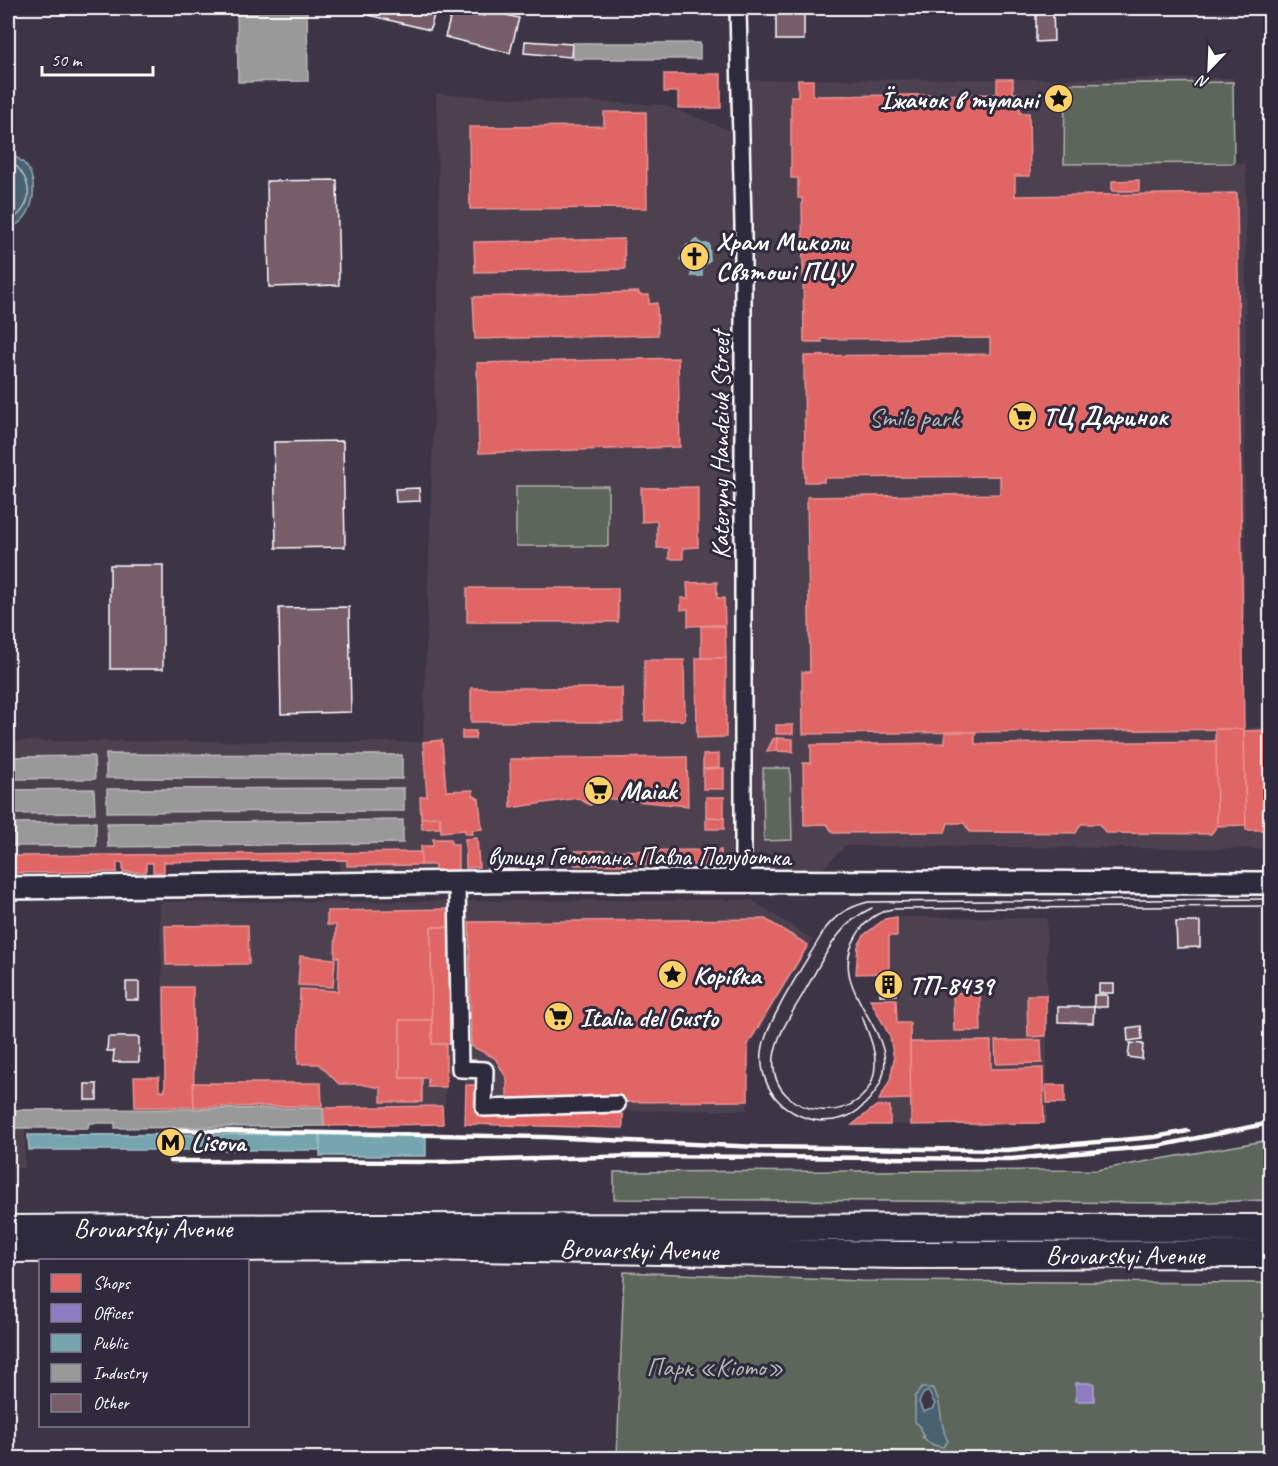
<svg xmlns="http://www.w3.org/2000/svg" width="1278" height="1466" viewBox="0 0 1278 1466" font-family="Caveat,sans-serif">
  <rect width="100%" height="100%" fill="#3d3446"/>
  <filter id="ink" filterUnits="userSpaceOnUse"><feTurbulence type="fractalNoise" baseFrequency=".0167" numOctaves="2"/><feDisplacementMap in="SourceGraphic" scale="12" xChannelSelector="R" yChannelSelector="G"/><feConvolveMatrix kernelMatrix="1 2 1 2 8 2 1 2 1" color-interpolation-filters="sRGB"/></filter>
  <g filter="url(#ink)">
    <g fill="#4e4050">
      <polygon points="1233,78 1234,163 1246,164 1244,728 1270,726 1270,849 845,846 823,869 757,868 754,864 747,80"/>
      <polygon points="436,94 663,105 732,131 736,221 733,560 736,856 733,864 726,870 340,872 339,853 8,856 8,741 423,742 440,224"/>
      <polygon points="752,900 813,940 750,1046 747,1110 625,1111 623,1128 465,1124 465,1076 447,1076 443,1124 324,1126 168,1120 159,902"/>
      <polygon points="897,917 1047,918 1047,1123 852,1125 876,1106 890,1081 894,1059 890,1037 870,999 899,998 899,974 856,974 858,946 873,926"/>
      <rect x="8" y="1128" width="17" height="40"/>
    </g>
    <g fill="#5d665a" stroke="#aeb2ac" stroke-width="1.5" fill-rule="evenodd">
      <polygon points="1233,82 1234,163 1064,164 1065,84"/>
      <rect x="516" y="486" width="92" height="60"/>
      <polygon points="763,768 790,768 792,840 764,841"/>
      <polygon points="1270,1140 1270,1200 1175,1203 614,1199 614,1172 1097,1170"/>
      <path d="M 624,1272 L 861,1281 L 1270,1283 L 1270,1458 L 617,1458 ZM 932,1388 L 942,1430 L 923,1438 L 915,1396 Z"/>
    </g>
    <g fill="#496272" stroke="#92a1aa" stroke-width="1.5" fill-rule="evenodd">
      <path d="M 8,152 C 14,156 23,161 27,167 C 40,186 33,223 8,228 Z"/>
      <path d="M 922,1388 L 932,1388 C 944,1402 938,1424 948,1441 L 943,1447 C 928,1445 923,1440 919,1425 L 915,1422 L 915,1396 ZM 928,1391 L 935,1404 L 932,1409 L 923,1412 L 919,1402 L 923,1394 Z"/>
    </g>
    <g fill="#e06666" stroke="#e99494" stroke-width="1.5">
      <polygon points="664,74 721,74 721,108 678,108 678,92 664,92"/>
      <polygon points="997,79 1013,79 1013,93 1020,93 1020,113 1029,113 1030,176 1015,176 1015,196 1237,193 1244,729 803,734 802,672 810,672 807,497 1000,494 1000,476 824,478 824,482 805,482 804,356 990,354 990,338 822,339 822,342 804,342 802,198 798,198 798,178 791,178 791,96 798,96 798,80 813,80 813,96 997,94"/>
      <polygon points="604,112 646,112 647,208 470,209 469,127 604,126"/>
      <polygon points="1139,180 1139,191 1112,191 1112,181"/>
      <polygon points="624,239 625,269 475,272 474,242"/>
      <polygon points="639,292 639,295 649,295 649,304 657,303 658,335 475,339 473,297"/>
      <polygon points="678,358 680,447 479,453 477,363"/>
      <polygon points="698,487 698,547 683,548 683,559 669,559 669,548 657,548 657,521 642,522 641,488"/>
      <polygon points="717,582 717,598 724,598 725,625 688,626 688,609 681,610 681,598 688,598 687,583"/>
      <rect x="467" y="588" width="151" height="34"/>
      <polygon points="701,626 725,626 726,658 701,658"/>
      <polygon points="696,658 726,658 726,737 697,738"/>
      <polygon points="644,660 684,660 685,720 645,721"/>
      <polygon points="471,688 622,688 623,722 471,722"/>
      <rect x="776" y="725" width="17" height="9"/>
      <polygon points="1215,729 1244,729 1246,825 1217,826"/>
      <polygon points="1270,730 1270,830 1246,830 1244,731"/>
      <polygon points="462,731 476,731 475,739 462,739"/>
      <polygon points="945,732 975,732 975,744 1216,741 1217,826 1211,834 1106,833 1099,824 1081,824 1076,833 970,832 964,823 948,823 945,832 833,833 827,824 804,825 803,763 811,763 811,745 945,743"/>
      <polygon points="777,738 777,751 767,751 773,739"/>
      <polygon points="777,738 793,739 793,752 777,751"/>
      <polygon points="442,740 446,791 473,790 473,795 479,799 482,829 472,830 473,834 465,834 465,830 441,832 440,817 421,818 420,797 427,796 423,742"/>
      <polygon points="719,754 719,768 703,769 703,755"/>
      <polygon points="687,757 688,806 601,798 590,805 578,798 511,808 510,759"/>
      <polygon points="724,768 724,789 703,789 703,769"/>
      <polygon points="706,797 724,797 724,818 706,817"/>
      <polygon points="440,817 440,828 422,829 421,818"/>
      <polygon points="706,817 724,818 724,829 706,829"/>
      <polygon points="477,838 479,867 466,868 465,839"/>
      <polygon points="433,839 451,839 451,844 458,844 458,870 435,871 435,865 421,865 421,846 433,846"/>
      <polygon points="721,850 721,865 575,865 575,851"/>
      <polygon points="421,852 421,865 347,866 347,860 164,862 164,872 153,872 153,863 146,863 146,872 123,872 123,863 117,863 117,872 8,873 8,856"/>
      <polygon points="449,909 449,927 431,927 432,1020 400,1020 400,1078 422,1078 422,1102 381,1102 381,1088 360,1084 339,1084 319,1064 298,1064 300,989 338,991 339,957 335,957 336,925 327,925 327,911"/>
      <polygon points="897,917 897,936 889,936 889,973 856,974 858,946 864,935 885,919"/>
      <polygon points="765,919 808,945 748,1044 748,1101 507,1103 507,1079 495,1058 471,1046 469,922"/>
      <polygon points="248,925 249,964 166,965 165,926"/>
      <polygon points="431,927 449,927 450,1044 432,1044"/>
      <polygon points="300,956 335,959 333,987 298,985"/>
      <polygon points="164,987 193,987 194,1107 135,1107 134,1077 159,1077 159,1090 165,1091"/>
      <polygon points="980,992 981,1031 954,1031 953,993"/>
      <polygon points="1027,995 1046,995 1046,1036 1028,1037"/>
      <polygon points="870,999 896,999 897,1023 910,1023 911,1099 879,1100 890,1080 894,1059 890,1037"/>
      <polygon points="400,1020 432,1020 432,1044 446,1044 446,1087 428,1087 428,1078 400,1078"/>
      <polygon points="1041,1040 1042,1063 996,1064 995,1041"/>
      <polygon points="991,1041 991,1069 1043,1068 1044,1123 911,1125 910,1042"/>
      <polygon points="193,1083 321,1083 322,1106 194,1107"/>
      <polygon points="466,1085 476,1085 475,1111 623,1114 623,1128 465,1124"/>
      <polygon points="1046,1085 1065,1085 1065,1103 1047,1103"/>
      <polygon points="442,1106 443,1124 324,1126 323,1108"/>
      <polygon points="876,1106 890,1106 890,1125 852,1125"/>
    </g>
    <rect fill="#8e7cc3" stroke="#b0a3d5" stroke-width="1.5" x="1076" y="1383" width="18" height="18"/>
    <g fill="#76a5af" stroke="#9fc0c7" stroke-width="1.5">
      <polygon points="694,240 698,240 701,244 709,244 710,260 702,268 702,276 691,276 692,267 687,266 680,259 687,245 691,245"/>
      <polygon points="320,1134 426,1137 426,1156 320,1156"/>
      <polygon points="320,1134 320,1150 29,1150 28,1135"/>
    </g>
    <g fill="#999" stroke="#b8b8b8" stroke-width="1.5">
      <polygon points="237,8 307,8 308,81 238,82"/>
      <rect x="573" y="43" width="127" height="16"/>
      <polygon points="106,754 402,755 402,779 106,778"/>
      <polygon points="94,756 95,779 8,779 8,757"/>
      <polygon points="404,788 404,811 107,812 107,789"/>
      <polygon points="94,789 95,813 8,814 8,790"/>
      <polygon points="403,820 403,843 108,847 107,823"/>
      <polygon points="96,822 96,846 8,846 8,823"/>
      <polygon points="323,1108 324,1126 115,1128 115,1123 89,1123 88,1128 8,1128 8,1110"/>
    </g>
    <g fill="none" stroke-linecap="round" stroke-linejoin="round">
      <path stroke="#b6c0c7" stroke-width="1.5" d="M 8,159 C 32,177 38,205 8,222"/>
    </g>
    <g fill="#765d68" stroke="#fff" stroke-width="1.5">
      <polygon points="366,8 421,8 435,11 430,30 364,14"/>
      <polygon points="453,8 485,16 486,10 519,18 510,53 445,37"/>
      <rect x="776" y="8" width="28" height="32"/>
      <polygon points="1036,8 1053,8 1054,41 1036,42"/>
      <polygon points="525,41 572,44 571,57 524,53"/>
      <polygon points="337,180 339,285 269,287 267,181"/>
      <polygon points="343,441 345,547 276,548 274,442"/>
      <polygon points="419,488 420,501 396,502 395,489"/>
      <rect x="110" y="565" width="53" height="104"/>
      <polygon points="349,607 351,712 281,714 279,608"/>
      <polygon points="1176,922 1200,922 1200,947 1177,948"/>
      <polygon points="880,976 895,976 896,995 880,995"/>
      <rect x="126" y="982" width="13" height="18"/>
      <rect x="1099" y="984" width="15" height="9"/>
      <rect x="1094" y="995" width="13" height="12"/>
      <polygon points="1058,1007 1094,1007 1093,1023 1058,1022"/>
      <polygon points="1141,1026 1142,1039 1128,1041 1127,1028"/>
      <polygon points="108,1037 139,1037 139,1062 113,1062 114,1051 107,1051"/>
      <polygon points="1130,1043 1143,1044 1142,1059 1128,1057"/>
      <rect x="85" y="1084" width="12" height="16"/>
    </g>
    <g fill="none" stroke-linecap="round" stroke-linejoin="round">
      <defs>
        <g id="street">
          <polyline points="738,8 743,225 743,882"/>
          <polyline points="457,883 460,1069 485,1070 484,1108 617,1104"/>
        </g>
        <polyline id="secondary" points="8,888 561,881 1270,883"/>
        <g id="highway">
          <polyline points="8,1229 366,1227 1270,1228"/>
          <polyline points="8,1249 416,1247 900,1255 1270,1254"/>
        </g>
      </defs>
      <use href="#street" stroke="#fff" stroke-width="20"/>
      <use href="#secondary" stroke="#fff" stroke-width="26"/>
      <use href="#highway" stroke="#fff" stroke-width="30"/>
      <use href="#street" stroke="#2f2a3d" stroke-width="15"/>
      <use href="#secondary" stroke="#2f2a3d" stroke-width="21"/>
      <use href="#highway" stroke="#2f2a3d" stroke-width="26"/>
      <g stroke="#fff" stroke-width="1.5">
        <path d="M 1270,899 L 868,902 C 849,907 837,914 825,929 C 808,959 770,1015 763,1046 C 759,1064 764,1083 775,1097 C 785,1109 799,1117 814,1120 C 832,1123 852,1118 864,1105 C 929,1041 817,999 857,935 C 865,921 877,912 892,909 L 1270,906"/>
        <path d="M 862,1016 C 867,1031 876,1048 875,1065 C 872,1131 767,1122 774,1057 C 777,1032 796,1008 807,987 C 825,956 838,923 872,908"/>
      </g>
      <g stroke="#fff" stroke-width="4.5">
        <polyline points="173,1130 544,1137 758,1147 1007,1150 1155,1137 1188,1131"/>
        <polyline points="170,1161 437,1162 636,1156 1011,1159 1158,1146 1270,1123"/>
      </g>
    </g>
  </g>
  <defs>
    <symbol id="sight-disc" viewBox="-11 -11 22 22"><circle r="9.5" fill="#ffd166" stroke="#2f2a3d"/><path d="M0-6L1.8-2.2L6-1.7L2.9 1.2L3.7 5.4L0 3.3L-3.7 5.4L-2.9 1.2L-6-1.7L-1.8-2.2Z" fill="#111"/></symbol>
    <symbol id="church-disc" viewBox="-11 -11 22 22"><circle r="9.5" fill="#ffd166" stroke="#2f2a3d"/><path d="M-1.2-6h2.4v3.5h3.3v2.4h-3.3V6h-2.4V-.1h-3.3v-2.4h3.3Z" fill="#111"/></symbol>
    <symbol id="supermarket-disc" viewBox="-11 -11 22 22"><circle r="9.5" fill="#ffd166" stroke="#2f2a3d"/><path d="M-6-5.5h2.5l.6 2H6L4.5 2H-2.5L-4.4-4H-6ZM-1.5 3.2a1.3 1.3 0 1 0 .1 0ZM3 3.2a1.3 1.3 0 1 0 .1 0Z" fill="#111"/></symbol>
    <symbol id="building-disc" viewBox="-11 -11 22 22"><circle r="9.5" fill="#ffd166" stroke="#2f2a3d"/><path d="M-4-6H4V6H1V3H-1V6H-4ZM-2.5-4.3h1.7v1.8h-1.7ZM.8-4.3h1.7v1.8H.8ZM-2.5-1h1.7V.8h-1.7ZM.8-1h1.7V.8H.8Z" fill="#111"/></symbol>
    <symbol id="metro-disc" viewBox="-11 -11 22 22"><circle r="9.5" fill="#ffd166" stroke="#2f2a3d"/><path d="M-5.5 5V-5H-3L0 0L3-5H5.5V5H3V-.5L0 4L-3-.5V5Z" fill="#111"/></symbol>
  </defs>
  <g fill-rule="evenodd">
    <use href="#sight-disc" x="1042" y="82" width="33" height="33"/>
    <use href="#church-disc" x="678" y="240" width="33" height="33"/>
    <use href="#supermarket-disc" x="1006" y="400" width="33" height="33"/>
    <use href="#supermarket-disc" x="582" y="774" width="33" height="33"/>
    <use href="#sight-disc" x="656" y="958" width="33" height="33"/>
    <use href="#building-disc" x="872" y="968" width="33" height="33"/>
    <use href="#supermarket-disc" x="542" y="1000" width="33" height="33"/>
    <use href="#metro-disc" x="154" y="1126" width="33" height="33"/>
  </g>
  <g text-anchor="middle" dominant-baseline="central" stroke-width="6" stroke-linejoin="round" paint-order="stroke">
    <g font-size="26" font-weight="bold" fill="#fff" stroke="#2f2a3d" text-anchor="start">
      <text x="1038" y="99" text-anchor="end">Їжачок в тумані</text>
      <text x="716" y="241">Храм Миколи<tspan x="716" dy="30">Святоші ПЦУ</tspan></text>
      <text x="1043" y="416">ТЦ Даринок</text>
      <text x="620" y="790">Maiak</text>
      <text x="693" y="975">Корівка</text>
      <text x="909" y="985">ТП-8439</text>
      <text x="580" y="1017">Italia del Gusto</text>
      <text x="191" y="1142">Lisova</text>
    </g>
    <g font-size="26" fill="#b6bab5" stroke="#2f2a3d">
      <text x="914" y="417">Smile park</text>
      <text x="715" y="1367">Парк «Кіото»</text>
    </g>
    <g font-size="26" fill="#fff" stroke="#2f2a3d">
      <text transform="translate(720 445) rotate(-90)">Kateryny Handziuk Street</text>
      <text x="639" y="856">вулиця Гетьмана Павла Полуботка</text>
      <text x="153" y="1228">Brovarskyi Avenue</text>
      <text transform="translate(639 1250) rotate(1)">Brovarskyi Avenue</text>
      <text x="1125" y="1255">Brovarskyi Avenue</text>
    </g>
  </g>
  <rect width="1278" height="1466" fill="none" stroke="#2f2a3d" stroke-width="30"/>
  <rect x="15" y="15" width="1248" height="1436" fill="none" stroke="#fff" stroke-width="2" filter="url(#ink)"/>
  <rect x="39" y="1259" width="210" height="168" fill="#2f2a3d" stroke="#827f8b" stroke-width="1.5"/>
  <rect x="51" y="1274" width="30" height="18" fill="#e06666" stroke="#827f8b" stroke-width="1.5"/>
  <text x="93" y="1289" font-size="18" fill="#ffffff">Shops</text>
  <rect x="51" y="1304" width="30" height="18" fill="#8e7cc3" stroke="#827f8b" stroke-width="1.5"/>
  <text x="93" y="1319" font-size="18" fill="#ffffff">Offices</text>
  <rect x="51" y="1334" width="30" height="18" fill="#76a5af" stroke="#827f8b" stroke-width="1.5"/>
  <text x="93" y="1349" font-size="18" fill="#ffffff">Public</text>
  <rect x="51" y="1364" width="30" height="18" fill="#999999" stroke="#827f8b" stroke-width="1.5"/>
  <text x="93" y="1379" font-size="18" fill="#ffffff">Industry</text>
  <rect x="51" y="1394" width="30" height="18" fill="#765d68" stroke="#827f8b" stroke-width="1.5"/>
  <text x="93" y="1409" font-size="18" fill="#ffffff">Other</text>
  <g transform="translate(1209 69) rotate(203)" stroke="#2f2a3d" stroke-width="4.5" paint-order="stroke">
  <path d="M0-4.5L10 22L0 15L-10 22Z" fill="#ffffff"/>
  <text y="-9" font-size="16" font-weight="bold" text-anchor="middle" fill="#ffffff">N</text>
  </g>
  <path d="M42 66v9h111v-9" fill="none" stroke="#ffffff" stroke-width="3"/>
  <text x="51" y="66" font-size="18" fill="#ffffff" stroke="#2f2a3d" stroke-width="4.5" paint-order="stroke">50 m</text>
</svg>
